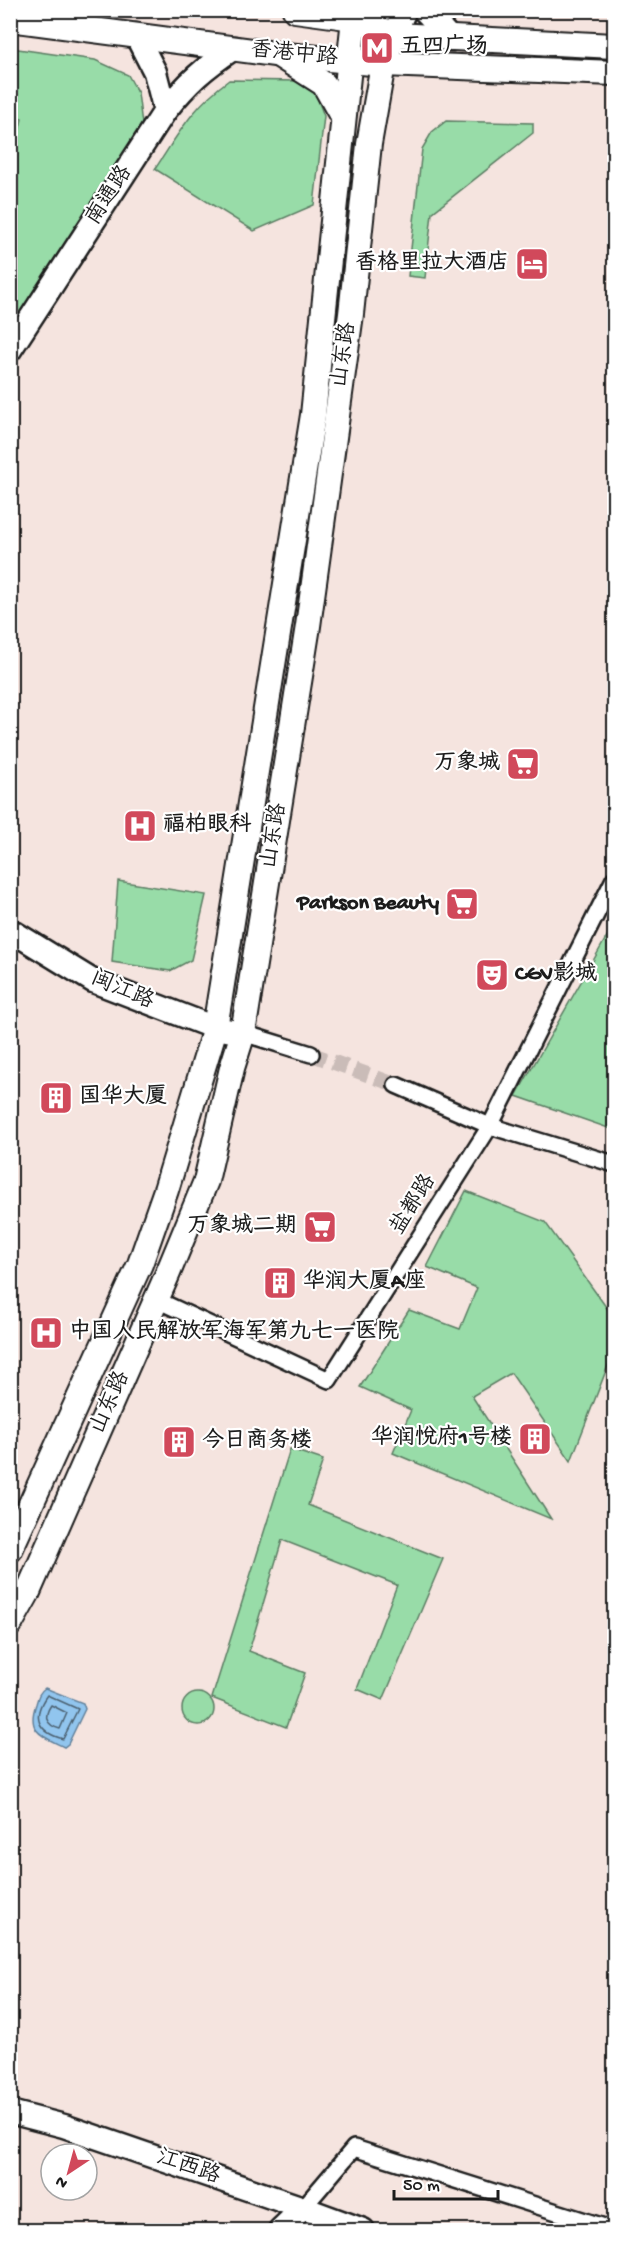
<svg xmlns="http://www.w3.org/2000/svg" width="625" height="2241" viewBox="0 0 625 2241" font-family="'Gochi Hand','LXGW WenKai TC',sans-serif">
  <rect width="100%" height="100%" fill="#f5e4df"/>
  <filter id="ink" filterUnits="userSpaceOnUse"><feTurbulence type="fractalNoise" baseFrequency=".0167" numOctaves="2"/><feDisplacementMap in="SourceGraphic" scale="12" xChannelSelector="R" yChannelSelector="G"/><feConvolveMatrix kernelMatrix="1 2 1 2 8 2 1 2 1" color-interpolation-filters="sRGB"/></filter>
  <g filter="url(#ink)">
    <g fill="#98dca8" stroke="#5a7c62" stroke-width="1.5">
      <polygon points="11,48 95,60 128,75 138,93 142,124 11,328 11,163 22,119 11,116"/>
      <path d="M 229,80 L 299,81 L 315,92 L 324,116 L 314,205 L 254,231 L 155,169 C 179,133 193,106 229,80 Z"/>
      <polygon points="446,121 533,123 533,133 432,213 425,278 408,276 422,149 432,132"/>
      <polygon points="118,881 206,895 191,960 170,971 112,962"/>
      <polygon points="614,924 614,1130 516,1096"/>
      <polygon points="466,1191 545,1222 614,1318 614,1350 571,1461 511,1373 472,1396 551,1519 393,1453 411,1410 360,1387 409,1310 460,1329 477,1288 427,1267"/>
      <polygon points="290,1449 323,1460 308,1505 443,1559 383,1700 357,1689 397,1585 282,1540 249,1651 305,1673 286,1727 212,1698"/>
      <circle cx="198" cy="1709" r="16"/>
    </g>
    <path fill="#91c5ee" stroke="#62819a" stroke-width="1.5" d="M 45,1688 L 83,1703 L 85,1709 L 68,1744 L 64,1747 C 42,1736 26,1732 36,1704 C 38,1697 39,1692 45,1688 Z"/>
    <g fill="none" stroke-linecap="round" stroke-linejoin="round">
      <g stroke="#4b6070" stroke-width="1.5">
        <path d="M 47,1695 L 78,1709 L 63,1739 C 38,1732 31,1717 47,1695 Z"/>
        <path d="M 51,1705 L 67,1713 L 60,1729 C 46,1725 43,1717 51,1705 Z"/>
      </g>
      <polyline stroke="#cabcb8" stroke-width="15" stroke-dasharray="15 8" stroke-linecap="butt" points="311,1054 396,1085"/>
      <defs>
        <g id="street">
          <polyline points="243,1033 311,1054"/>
          <polyline points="396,1085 490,1126 614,1164"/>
          <polyline points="157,1300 329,1380 490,1126 614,879"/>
          <polyline points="303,2208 354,2148 614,2230"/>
        </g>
        <g id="secondary">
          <polyline points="424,10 451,39"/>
          <polyline points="136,35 155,72 165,111"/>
          <polyline points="394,35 405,10"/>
          <path d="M 10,350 L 165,111 C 188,82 204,68 234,48"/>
          <polyline points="10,930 93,981 215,1028 243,1033"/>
          <polyline points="10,2112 64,2126 303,2208 363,2230"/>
          <polyline points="280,2230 303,2208"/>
        </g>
        <g id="primary">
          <polyline points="295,10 354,18 394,35 614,46"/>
          <polyline points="10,19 275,54 383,64 614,73"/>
          <polyline points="280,56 324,84 343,118"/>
          <polyline points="10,1550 140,1264 166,1190 215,1028 313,415 354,18"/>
          <polyline points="10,1624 28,1592 168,1273 206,1181 232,1068 243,1033 308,626 351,314 369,144 383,64 394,35"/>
        </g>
      </defs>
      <use href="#street" stroke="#1c1c1c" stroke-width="20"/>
      <use href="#secondary" stroke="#1c1c1c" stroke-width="27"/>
      <use href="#primary" stroke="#1c1c1c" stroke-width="28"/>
      <use href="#street" stroke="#fff" stroke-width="15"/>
      <use href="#secondary" stroke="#fff" stroke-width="22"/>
      <use href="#primary" stroke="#fff" stroke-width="24"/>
    </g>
  </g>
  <defs>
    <symbol id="metro-square" viewBox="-11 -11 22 22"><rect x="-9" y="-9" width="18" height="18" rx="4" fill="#d1495b" stroke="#fff"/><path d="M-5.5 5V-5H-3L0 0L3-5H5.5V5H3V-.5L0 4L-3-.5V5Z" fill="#fff"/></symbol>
    <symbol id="hotel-square" viewBox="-11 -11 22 22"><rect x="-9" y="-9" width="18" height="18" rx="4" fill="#d1495b" stroke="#fff"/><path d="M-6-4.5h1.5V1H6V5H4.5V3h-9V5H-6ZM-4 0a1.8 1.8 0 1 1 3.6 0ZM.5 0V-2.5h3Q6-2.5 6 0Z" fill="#fff"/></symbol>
    <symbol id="supermarket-square" viewBox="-11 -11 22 22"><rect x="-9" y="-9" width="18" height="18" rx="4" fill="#d1495b" stroke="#fff"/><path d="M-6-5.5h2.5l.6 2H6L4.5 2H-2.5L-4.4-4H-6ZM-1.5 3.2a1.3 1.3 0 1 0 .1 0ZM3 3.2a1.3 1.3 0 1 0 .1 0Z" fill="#fff"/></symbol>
    <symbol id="hospital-square" viewBox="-11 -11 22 22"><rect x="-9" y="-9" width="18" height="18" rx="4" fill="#d1495b" stroke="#fff"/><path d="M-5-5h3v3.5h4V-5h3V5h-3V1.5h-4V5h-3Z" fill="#fff"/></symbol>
    <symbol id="theatre-square" viewBox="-11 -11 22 22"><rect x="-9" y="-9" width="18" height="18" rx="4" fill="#d1495b" stroke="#fff"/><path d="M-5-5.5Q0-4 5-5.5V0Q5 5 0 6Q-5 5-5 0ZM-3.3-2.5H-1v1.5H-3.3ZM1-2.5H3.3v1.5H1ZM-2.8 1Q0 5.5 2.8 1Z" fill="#fff"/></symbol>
    <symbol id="building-square" viewBox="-11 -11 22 22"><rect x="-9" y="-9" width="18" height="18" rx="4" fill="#d1495b" stroke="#fff"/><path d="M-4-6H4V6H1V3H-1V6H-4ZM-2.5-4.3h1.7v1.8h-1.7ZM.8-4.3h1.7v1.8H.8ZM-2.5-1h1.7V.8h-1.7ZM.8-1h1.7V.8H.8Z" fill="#fff"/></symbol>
  </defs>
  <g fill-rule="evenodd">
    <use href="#metro-square" x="358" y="29" width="38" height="38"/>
    <use href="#hotel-square" x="513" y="245" width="38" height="38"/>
    <use href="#supermarket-square" x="504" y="745" width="38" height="38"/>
    <use href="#hospital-square" x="121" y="807" width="38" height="38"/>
    <use href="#supermarket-square" x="443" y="885" width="38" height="38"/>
    <use href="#theatre-square" x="473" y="956" width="38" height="38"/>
    <use href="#building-square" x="37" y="1079" width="38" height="38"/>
    <use href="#supermarket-square" x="301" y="1208" width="38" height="38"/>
    <use href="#building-square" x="261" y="1264" width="38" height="38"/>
    <use href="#hospital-square" x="27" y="1314" width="38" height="38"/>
    <use href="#building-square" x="516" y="1420" width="38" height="38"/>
    <use href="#building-square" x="160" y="1423" width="38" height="38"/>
  </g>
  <g text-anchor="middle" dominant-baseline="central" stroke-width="4.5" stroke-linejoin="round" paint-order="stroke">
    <g font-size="22" font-weight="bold" fill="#1c1c1c" stroke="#fff" text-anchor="start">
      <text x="400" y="48">五四广场</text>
      <text x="509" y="264" text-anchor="end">香格里拉大酒店</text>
      <text x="500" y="764" text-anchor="end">万象城</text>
      <text x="163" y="826">福柏眼科</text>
      <text x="439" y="904" text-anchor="end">Parkson Beauty</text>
      <text x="515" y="975">CGV影城</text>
      <text x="79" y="1098">国华大厦</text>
      <text x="297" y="1227" text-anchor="end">万象城二期</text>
      <text x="303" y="1283">华润大厦A座</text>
      <text x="69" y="1333">中国人民解放军海军第九七一医院</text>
      <text x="512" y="1439" text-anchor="end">华润悦府1号楼</text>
      <text x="202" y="1442">今日商务楼</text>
    </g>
    <g font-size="22" fill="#1c1c1c" stroke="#fff">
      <text transform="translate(294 55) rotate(6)">香港中路</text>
      <text transform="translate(110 196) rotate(-57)">南通路</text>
      <text transform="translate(345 355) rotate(-82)">山东路</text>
      <text transform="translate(275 836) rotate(-81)">山东路</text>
      <text transform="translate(122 991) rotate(23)">闽江路</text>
      <text transform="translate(414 1205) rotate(-58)">盐都路</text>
      <text transform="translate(111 1403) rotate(-66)">山东路</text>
      <text transform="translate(188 2168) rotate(19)">江西路</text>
    </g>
  </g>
  <rect width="625" height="2241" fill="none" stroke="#fff" stroke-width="36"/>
  <rect x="18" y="18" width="589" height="2205" fill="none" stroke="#1c1c1c" stroke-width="2" filter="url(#ink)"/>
  <g transform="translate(69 2172) rotate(216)"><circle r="28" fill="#ffffff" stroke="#a4a4a4" stroke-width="1.5"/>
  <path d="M0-4.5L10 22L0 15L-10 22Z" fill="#d1495b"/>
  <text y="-9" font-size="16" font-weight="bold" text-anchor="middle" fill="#1c1c1c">N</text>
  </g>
  <path d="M394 2190v9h104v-9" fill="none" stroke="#1c1c1c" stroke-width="3"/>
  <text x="403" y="2190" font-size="18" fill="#1c1c1c" stroke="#ffffff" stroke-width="4.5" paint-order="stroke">50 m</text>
</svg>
